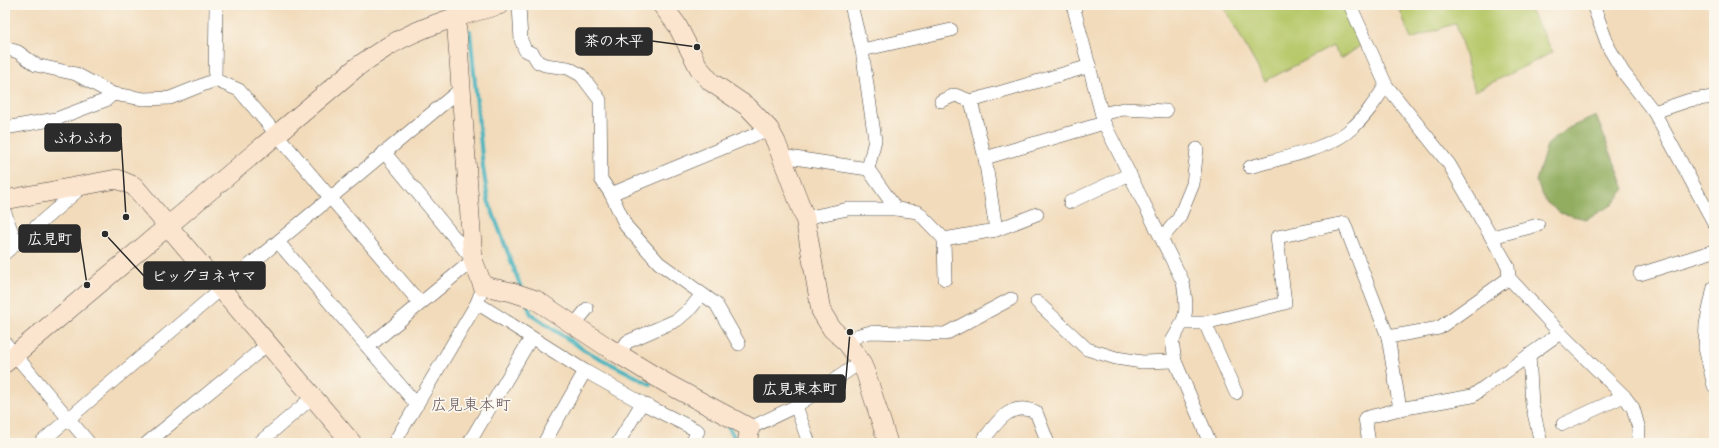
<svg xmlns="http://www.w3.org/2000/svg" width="1719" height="448" viewBox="0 0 1719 448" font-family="'Architects Daughter','Klee One',sans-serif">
  <rect width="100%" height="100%" fill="#fbf7ec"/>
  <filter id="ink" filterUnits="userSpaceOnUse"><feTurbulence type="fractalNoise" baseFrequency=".025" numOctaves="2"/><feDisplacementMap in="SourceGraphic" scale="8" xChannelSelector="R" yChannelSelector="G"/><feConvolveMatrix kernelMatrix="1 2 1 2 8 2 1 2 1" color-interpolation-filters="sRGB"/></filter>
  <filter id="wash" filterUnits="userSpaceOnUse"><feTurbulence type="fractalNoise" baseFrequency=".012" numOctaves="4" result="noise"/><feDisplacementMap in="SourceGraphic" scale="16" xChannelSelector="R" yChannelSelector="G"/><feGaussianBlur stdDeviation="0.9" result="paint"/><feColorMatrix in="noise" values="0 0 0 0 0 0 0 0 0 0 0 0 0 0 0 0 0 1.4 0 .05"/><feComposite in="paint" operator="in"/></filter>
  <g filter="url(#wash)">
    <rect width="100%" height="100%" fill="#f2dbbb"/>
    <g fill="#b8c96c" stroke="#727a4c">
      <polygon points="1223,5 1345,5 1363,44 1341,59 1333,46 1265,81"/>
      <polygon points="1405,5 1527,5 1553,52 1475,91 1456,23 1411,39 1400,10"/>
    </g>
    <polygon fill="#92ad60" stroke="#5e6c46" points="1596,116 1625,189 1612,205 1586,219 1560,213 1546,202 1536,181 1547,145 1566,129"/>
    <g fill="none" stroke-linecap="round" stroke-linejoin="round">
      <g stroke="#45b4bf" stroke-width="4">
        <polyline points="470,31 483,167 488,200 522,290"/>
        <polyline points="527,304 531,314 584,350 650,384"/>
        <polyline points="727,424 737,443"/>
      </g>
    </g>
  </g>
  <g filter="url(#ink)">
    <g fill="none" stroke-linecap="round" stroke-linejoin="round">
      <defs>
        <g id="street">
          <polyline points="216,5 215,80 239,90 420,303"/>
          <polyline points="519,5 521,40 525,50 533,54 538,62 545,65 568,68 581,75 600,100 601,179 611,194 626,226 659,263 716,304 739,344"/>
          <polyline points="851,5 862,50 875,140 868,169"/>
          <path d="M 1073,5 L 1104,123 L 1183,282 C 1188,312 1188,315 1172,341 L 1175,361 L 1210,443"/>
          <polyline points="1350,5 1386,85 1449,164 1508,266 1509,278 1560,333 1624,396 1633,408 1639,429 1638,443"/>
          <polyline points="1593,5 1609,48 1623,72 1654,112 1714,223"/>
          <polyline points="5,48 18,52 36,65 76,74 113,94 144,99 170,98 215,80"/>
          <polyline points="862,50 951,30"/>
          <polyline points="941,101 955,95 971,101 985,158 996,230"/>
          <polyline points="971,101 1090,66"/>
          <polyline points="1654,112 1690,100 1714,97"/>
          <polyline points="1102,114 1123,109 1166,111"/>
          <polyline points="5,128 56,119 106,100 113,94"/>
          <polyline points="781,156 868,169 896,209"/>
          <polyline points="985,158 1104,123"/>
          <path d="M 1250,167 C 1280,158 1329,150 1352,128 C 1366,116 1376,100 1386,85"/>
          <polyline points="611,194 769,129"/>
          <polyline points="1070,202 1130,174"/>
          <polyline points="5,213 16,244"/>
          <polyline points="805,218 848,209 896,209 918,212 944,239 996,230 1037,214"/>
          <polyline points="1492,237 1538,225"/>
          <polyline points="1162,238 1179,218 1193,184 1197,149"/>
          <polyline points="944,239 945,279"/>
          <polyline points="278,242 417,405"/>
          <polyline points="5,253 82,187"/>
          <polyline points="1640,274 1714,251"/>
          <polyline points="1714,287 1706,324 1705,348 1714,386"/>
          <polyline points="1037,302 1087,349 1116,358 1142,362 1175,361"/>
          <polyline points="477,303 585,371 642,403 698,431 692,443"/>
          <polyline points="1184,323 1205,323 1285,303 1277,237 1344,223 1388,337 1400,409"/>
          <polyline points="1205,323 1236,393"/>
          <polyline points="574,325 587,309"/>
          <polyline points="1388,337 1439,328 1509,278"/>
          <polyline points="5,343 89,443"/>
          <polyline points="847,343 859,335 871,332 945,334 1011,299"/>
          <polyline points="368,347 473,260 384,152"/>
          <polyline points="619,354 627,342 677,320 691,308 702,294"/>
          <polyline points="1529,355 1532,405 1541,443"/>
          <polyline points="796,406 809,443"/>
          <polyline points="1563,424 1624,396"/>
          <polyline points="750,428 796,406 861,362"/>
          <polyline points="40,443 221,289 461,89"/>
          <polyline points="147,443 268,344"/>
          <polyline points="259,443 313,397"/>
          <polyline points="394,443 477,303 480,295"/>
          <polyline points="469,443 531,338"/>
          <polyline points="544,443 585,371"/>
          <polyline points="618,443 642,403"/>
          <path d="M 981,443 C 996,424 1009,400 1036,412 L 1048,443"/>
          <polyline points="1369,443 1365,418 1400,409 1472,396 1560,333"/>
        </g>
        <g id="secondary">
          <polyline points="662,5 677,25 699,68 711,82 748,107 769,129 776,142 805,218 821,311 832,329 847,343 861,362 866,374 888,443"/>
          <polyline points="456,16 473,260 483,286 512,292 536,300 607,347 666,383 750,428 747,443"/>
          <polyline points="5,200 117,179 134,186 352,443"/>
          <path d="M 5,363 L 357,67 C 368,59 379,52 390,45 C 424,25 462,15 499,5"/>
        </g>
      </defs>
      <use href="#street" stroke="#494541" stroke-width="14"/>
      <use href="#secondary" stroke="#494541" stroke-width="20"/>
      <use href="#street" stroke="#fff" stroke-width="13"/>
      <use href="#secondary" stroke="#fce5cf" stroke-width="19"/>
    </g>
  </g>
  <g text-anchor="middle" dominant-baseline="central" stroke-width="3.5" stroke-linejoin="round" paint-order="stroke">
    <g font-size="16" fill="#685861" stroke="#fbf7ec">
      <text x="471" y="405">広見東本町</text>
    </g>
  </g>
  <path fill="none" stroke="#2b2b2b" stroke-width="1.5" d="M697 47L652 41M126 217L121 137M87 285L80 239M105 234L144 276M850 332L845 389"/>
  <g fill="#2b2b2b" stroke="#fbf7ec" stroke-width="1.5">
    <circle cx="697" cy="47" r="4"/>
    <circle cx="126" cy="217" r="4"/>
    <circle cx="87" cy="285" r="4"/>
    <circle cx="105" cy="234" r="4"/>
    <circle cx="850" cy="332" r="4"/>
  </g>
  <g fill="#2b2b2b" stroke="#2b2b2b" stroke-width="1.5">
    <rect x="576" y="28" width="76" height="27" rx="4"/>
    <rect x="45" y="124" width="76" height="27" rx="4"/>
    <rect x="19" y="225" width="61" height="27" rx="4"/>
    <rect x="144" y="262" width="121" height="27" rx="4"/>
    <rect x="754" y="375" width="91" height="27" rx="4"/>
  </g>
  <g font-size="15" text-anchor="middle" font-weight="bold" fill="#fff">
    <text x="614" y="46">茶の木平</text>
    <text x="83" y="143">ふわふわ</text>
    <text x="50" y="244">広見町</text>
    <text x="204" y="281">ビッグヨネヤマ</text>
    <text x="800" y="394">広見東本町</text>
  </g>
  <rect width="1719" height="448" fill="none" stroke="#fbf7ec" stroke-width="20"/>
</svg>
